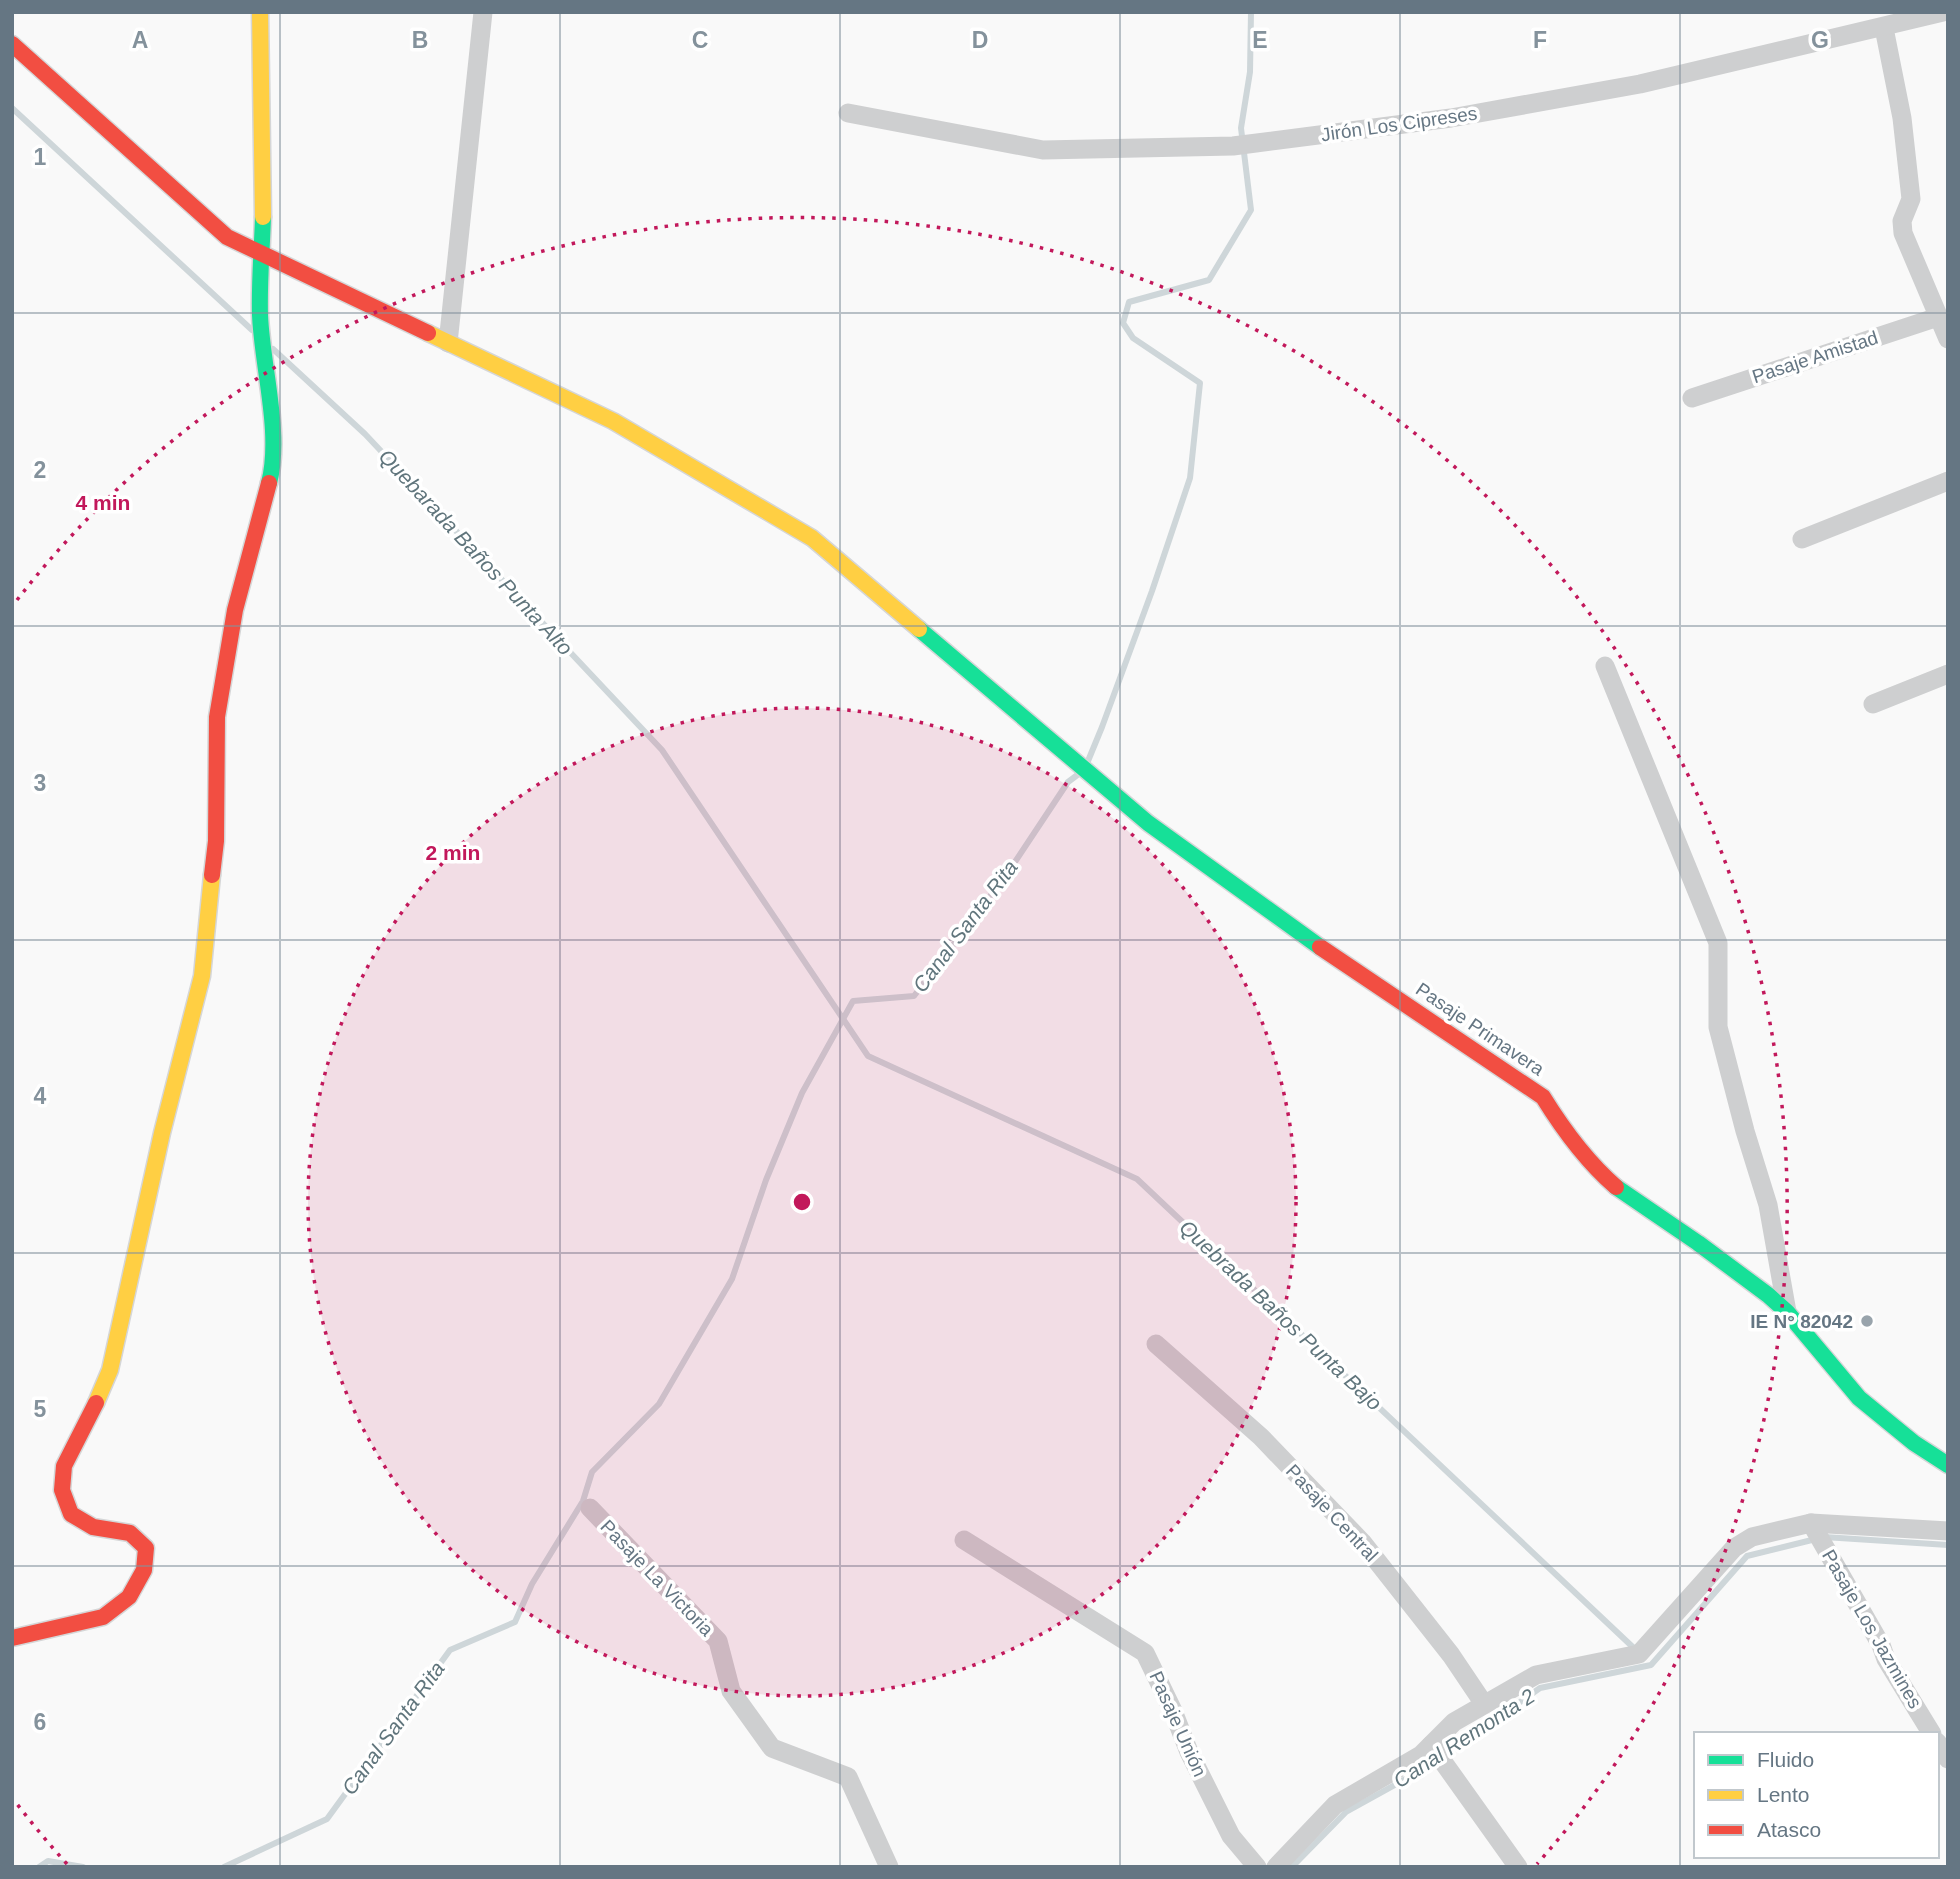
<svg xmlns="http://www.w3.org/2000/svg" width="1960" height="1879" viewBox="0 0 1960 1879" font-family="Arial,sans-serif">
  <rect width="100%" height="100%" fill="#f9f9f9"/>
  <g fill="none" stroke-linecap="round" stroke-linejoin="round">
    <g stroke="#ced6d9" stroke-width="6">
      <polyline points="12,108 252,330"/>
      <polyline points="273,349 365,434 662,750 868,1056 1137,1179 1637,1651"/>
      <polyline points="1088,761 1102,727 1152,591 1190,478 1200,383 1133,338 1123,323 1129,302 1209,280 1251,210 1241,128 1250,72 1251,12"/>
      <polyline points="39,1867 48,1861 83,1867"/>
      <polyline points="224,1867 327,1819 450,1650 515,1622 532,1584 583,1501 592,1472 659,1404 732,1279 766,1180 802,1093 853,1001 914,996 1007,874 1068,782 1080,773"/>
      <polyline points="1292,1867 1346,1812 1429,1766 1540,1688 1651,1665 1747,1556 1824,1537 1948,1545"/>
    </g>
    <defs>
      <g id="fast">
        <path d="M 263,217 C 262,250 259,283 260,315 C 262,367 282,433 269,483"/>
        <polyline points="919,629 1148,823 1320,947"/>
        <polyline points="1616,1187 1698,1243 1768,1295 1787,1312 1859,1398 1914,1443 1948,1465"/>
      </g>
      <g id="slow">
        <polyline points="260,12 263,217"/>
        <polyline points="428,333 613,421 812,538 919,629"/>
        <polyline points="96,1403 110,1370 162,1133 202,976 212,875"/>
      </g>
      <g id="jam">
        <polyline points="12,44 227,237 428,333"/>
        <polyline points="212,875 216,841 217,717 235,610 269,483"/>
        <path d="M 1320,947 L 1543,1097 C 1564,1131 1586,1161 1616,1187"/>
        <polyline points="12,1638 103,1617 129,1597 144,1570 146,1548 130,1533 93,1527 71,1514 62,1490 64,1466 96,1403"/>
      </g>
    </defs>
    <use href="#fast" stroke="#d5d6d7" stroke-width="19"/>
    <use href="#slow" stroke="#d5d6d7" stroke-width="19"/>
    <use href="#jam" stroke="#d5d6d7" stroke-width="19"/>
    <g stroke="#cecfd0" stroke-width="19">
      <polyline points="1884,28 1902,118 1911,199 1902,221 1903,233 1948,339"/>
      <polyline points="848,113 1043,150 1233,146 1451,118 1640,84 1943,12"/>
      <polyline points="448,343 483,12"/>
      <polyline points="1692,398 1938,317"/>
      <polyline points="1802,539 1948,481"/>
      <polyline points="1605,666 1718,943 1718,1027 1745,1131 1768,1205 1787,1312"/>
      <polyline points="1873,704 1948,674"/>
      <polyline points="1156,1344 1261,1437 1362,1542 1451,1655 1484,1704"/>
      <polyline points="590,1508 718,1641 731,1691 772,1748 848,1777 889,1867"/>
      <polyline points="1811,1523 1881,1645 1886,1659 1932,1734"/>
      <polyline points="964,1540 1145,1653 1173,1711 1189,1752 1231,1836 1257,1867"/>
      <polyline points="1937,1742 1948,1759"/>
      <polyline points="1431,1745 1518,1867"/>
      <polyline points="1276,1867 1335,1805 1421,1755 1454,1722 1536,1675 1639,1654 1734,1548 1752,1537 1811,1523 1948,1531"/>
    </g>
    <use href="#fast" stroke="#16e098" stroke-width="16"/>
    <use href="#slow" stroke="#ffcf43" stroke-width="16"/>
    <use href="#jam" stroke="#f24e42" stroke-width="16"/>
  </g>
  <path fill="none" stroke="#84929c" stroke-width="2" stroke-opacity="0.55" d="M 280,12 L 280,1867M 560,12 L 560,1867M 840,12 L 840,1867M 1120,12 L 1120,1867M 1400,12 L 1400,1867M 1680,12 L 1680,1867M 12,313 L 1948,313M 12,626 L 1948,626M 12,940 L 1948,940M 12,1253 L 1948,1253M 12,1566 L 1948,1566"/>
  <circle cx="802" cy="1202" r="494" fill="#c2185b" fill-opacity=".12"/>
  <g fill="none" stroke="#c2185b" stroke-width="3.5" stroke-dasharray="3.5 7">
    <circle cx="802" cy="1202" r="494"/>
    <path d="M67 1864A989 989 0 0 1 17 1804M17 600A989 989 0 1 1 1537 1864"/>
  </g>
  <circle fill="#99a4ac" stroke="#fff" stroke-width="2.5" cx="1867" cy="1321" r="7"/>
  <g text-anchor="middle" dominant-baseline="central" stroke-width="7" stroke-linejoin="round" paint-order="stroke">
    <g font-size="19" fill="#657683" stroke="#fff">
      <text transform="translate(1399 124) rotate(-8)">Jirón Los Cipreses</text>
      <text transform="translate(1815 357) rotate(-18)">Pasaje Amistad</text>
      <text transform="translate(1480 1029) rotate(34)">Pasaje Primavera</text>
      <text transform="translate(1332 1513) rotate(47)">Pasaje Central</text>
      <text transform="translate(657 1578) rotate(46)">Pasaje La Victoria</text>
      <text transform="translate(1872 1629) rotate(60)">Pasaje Los Jazmines</text>
      <text transform="translate(1178 1724) rotate(66)">Pasaje Unión</text>
    </g>
    <g font-size="19" font-weight="bold" fill="#657683" stroke="#fff" text-anchor="end">
      <text x="1853" y="1321">IE N° 82042</text>
    </g>
    <g font-size="21" font-style="italic" fill="#60757c" stroke="#fff">
      <text transform="translate(476 552) rotate(47)">Quebarada Baños Punta Alto</text>
      <text transform="translate(965 926) rotate(-53)">Canal Santa Rita</text>
      <text transform="translate(1281 1315) rotate(43)">Quebrada Baños Punta Bajo</text>
      <text transform="translate(393 1728) rotate(-54)">Canal Santa Rita</text>
      <text transform="translate(1464 1738) rotate(-33)">Canal Remonta 2</text>
    </g>
  </g>
  <g font-size="23" text-anchor="middle" font-weight="bold" fill="#84929c" stroke="#fff" stroke-width="7" stroke-linejoin="round" paint-order="stroke">
    <text x="140" y="48">A</text>
    <text x="420" y="48">B</text>
    <text x="700" y="48">C</text>
    <text x="980" y="48">D</text>
    <text x="1260" y="48">E</text>
    <text x="1540" y="48">F</text>
    <text x="1820" y="48">G</text>
    <text x="40" y="165">1</text>
    <text x="40" y="478">2</text>
    <text x="40" y="791">3</text>
    <text x="40" y="1104">4</text>
    <text x="40" y="1417">5</text>
    <text x="40" y="1730">6</text>
  </g>
  <circle cx="802" cy="1202" r="10" fill="#c2185b" stroke="#fff" stroke-width="3.5"/>
  <g font-size="21" text-anchor="middle" font-weight="bold" fill="#c2185b" stroke="#fff" stroke-width="7" stroke-linejoin="round" paint-order="stroke">
    <text x="103" y="510">4 min</text>
    <text x="453" y="860">2 min</text>
  </g>
  <rect width="1960" height="1879" fill="none" stroke="#657683" stroke-width="28"/>
  <rect x="1694" y="1732" width="245" height="126" fill="#ffffff" stroke="#c1c8cd" stroke-width="2"/>
  <rect x="1708" y="1755" width="35" height="10" fill="#16e098" stroke="#c1c8cd" stroke-width="2"/>
  <text x="1757" y="1767" font-size="21" fill="#657683">Fluido</text>
  <rect x="1708" y="1790" width="35" height="10" fill="#ffcf43" stroke="#c1c8cd" stroke-width="2"/>
  <text x="1757" y="1802" font-size="21" fill="#657683">Lento</text>
  <rect x="1708" y="1825" width="35" height="10" fill="#f24e42" stroke="#c1c8cd" stroke-width="2"/>
  <text x="1757" y="1837" font-size="21" fill="#657683">Atasco</text>
</svg>
